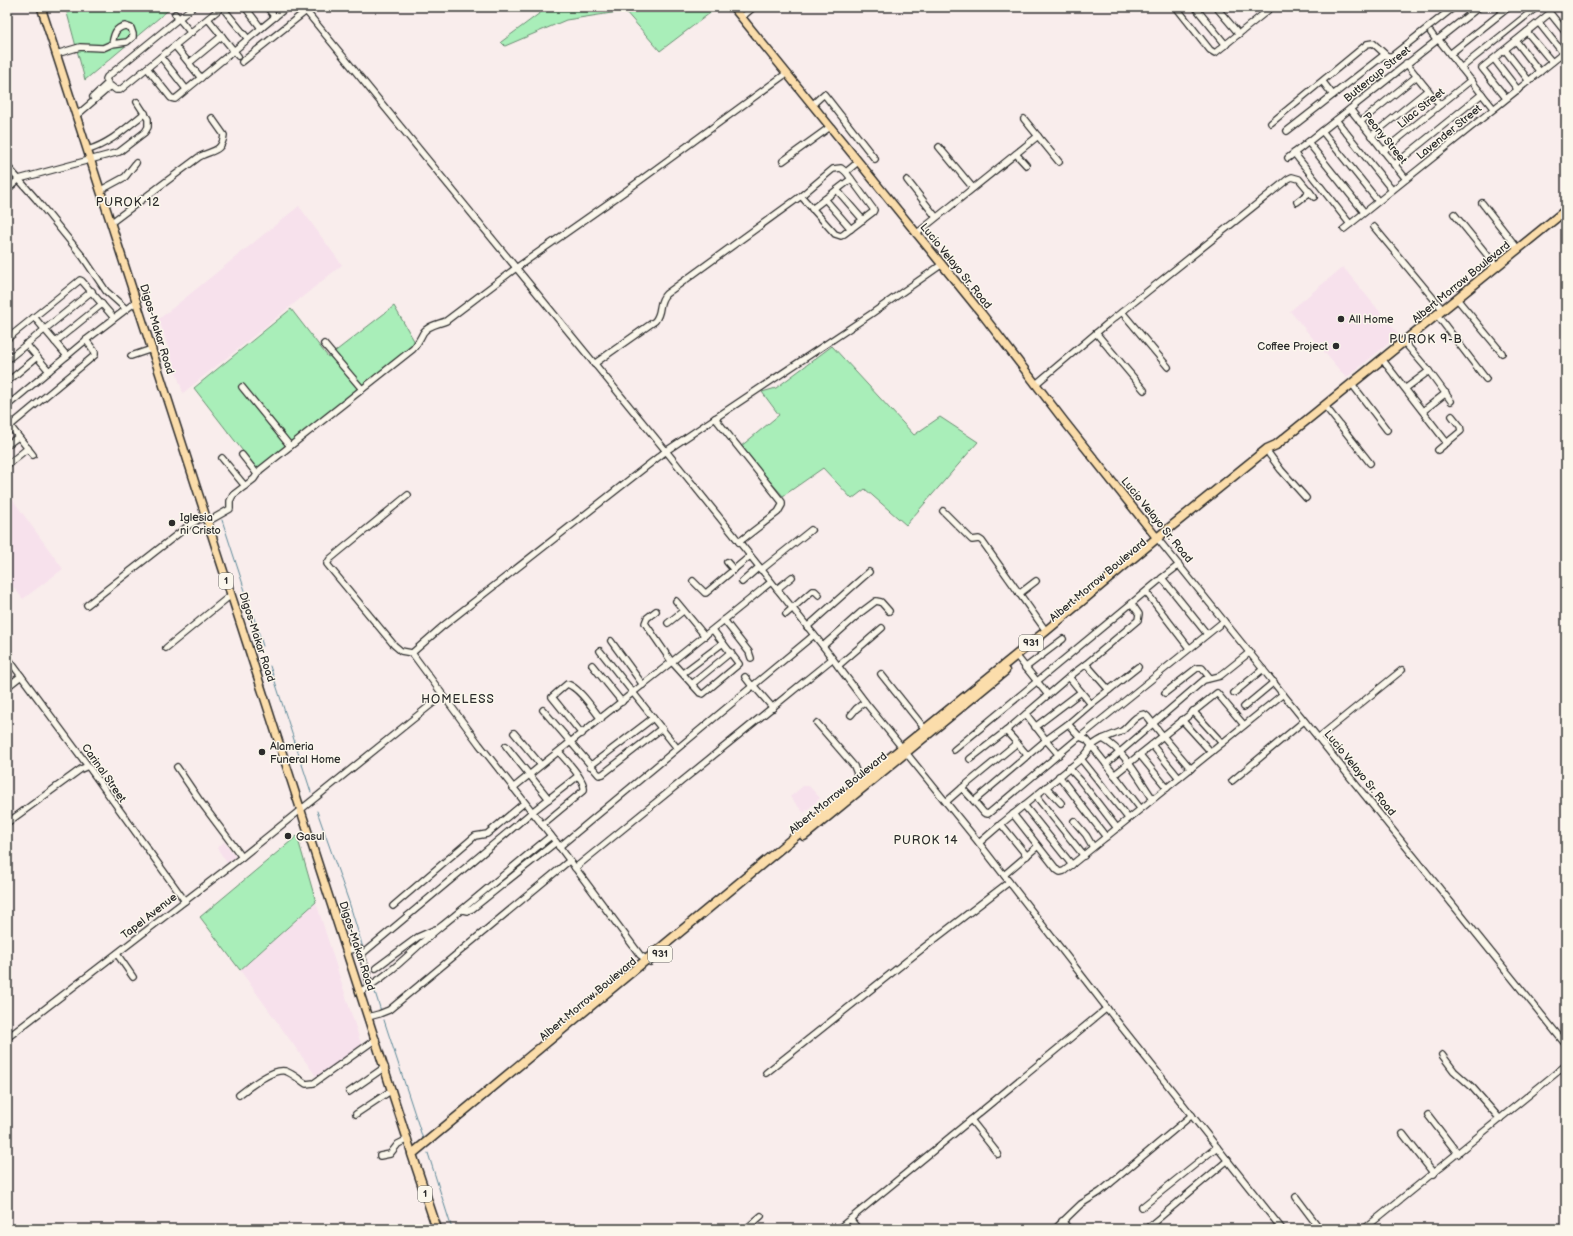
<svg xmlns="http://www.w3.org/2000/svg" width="1573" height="1236" viewBox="0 0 1573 1236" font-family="'Balsamiq Sans',sans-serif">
  <rect width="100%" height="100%" fill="#f9edec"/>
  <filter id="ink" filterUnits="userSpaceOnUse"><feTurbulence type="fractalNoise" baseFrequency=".025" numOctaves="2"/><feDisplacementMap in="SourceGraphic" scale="8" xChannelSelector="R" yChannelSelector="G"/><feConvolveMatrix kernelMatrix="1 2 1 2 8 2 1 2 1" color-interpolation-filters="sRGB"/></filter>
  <g filter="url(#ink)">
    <g fill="#f7e1ec">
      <polygon points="299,206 342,265 183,393 159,319"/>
      <polygon points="1343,267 1399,335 1346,378 1290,311"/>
      <polygon points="7,492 63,569 23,599 7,579"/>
      <polygon points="803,786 809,786 820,798 804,813 790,797"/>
      <polygon points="224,842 235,857 227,863 217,848"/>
      <polygon points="316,902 362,1047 318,1079 240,970"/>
    </g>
    <g fill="#a9eeb9" stroke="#6a8c72">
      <polygon points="74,7 172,7 85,80 67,13"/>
      <polygon points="548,7 718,7 660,51 625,11 566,20 505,46 501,42"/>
      <polygon points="394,306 416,344 259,472 194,388 291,309 328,357"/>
      <polygon points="832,346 914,435 940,417 978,442 906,525 865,489 852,499 823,468 783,496 740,447 779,415 762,392 776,388"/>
      <polygon points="297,836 316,902 240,970 200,917"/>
    </g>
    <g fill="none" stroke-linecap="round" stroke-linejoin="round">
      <g stroke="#5d8998" stroke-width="1">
        <polyline points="434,163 455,188"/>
        <polyline points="1050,397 1094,453"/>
        <polyline points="222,520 263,646"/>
        <polyline points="270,666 311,792"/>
        <polyline points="317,811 349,902 363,948"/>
        <polyline points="1062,945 1122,1022"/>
        <polyline points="368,966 372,981"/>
        <polyline points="374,989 381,1011"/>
        <polyline points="384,1020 423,1139"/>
        <polyline points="1125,1027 1239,1170"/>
        <polyline points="428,1153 452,1229"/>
      </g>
      <defs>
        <g id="minor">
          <polyline points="222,7 248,39"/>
          <polyline points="245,7 261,28"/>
          <polyline points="267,7 275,17"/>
          <polyline points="1176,7 1210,50 1215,53 1272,7"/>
          <polyline points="1195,7 1226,45"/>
          <polyline points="1216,7 1239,34"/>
          <polyline points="175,14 191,33"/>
          <polyline points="742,17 754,7"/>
          <polyline points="208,19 238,56"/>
          <polyline points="1539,23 1563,53"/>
          <polyline points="1527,32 1552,62"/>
          <polyline points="1431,33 1436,40"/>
          <polyline points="1438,39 1493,108"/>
          <polyline points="1516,41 1540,72"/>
          <polyline points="175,46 201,78"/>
          <polyline points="1505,50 1529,81"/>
          <path d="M 56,54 L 80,47 L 103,48 L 112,44 L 127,42 L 133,37 L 133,34 L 131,28 L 125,26 C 115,28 114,34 112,44"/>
          <polyline points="1450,54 1509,7"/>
          <polyline points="161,57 186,89"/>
          <polyline points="1494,59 1518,90"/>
          <polyline points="242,62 306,11 666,451 823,646 865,702 979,843 1120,1025 1282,1229"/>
          <polyline points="189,63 222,36"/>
          <polyline points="1406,63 1440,105"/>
          <polyline points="147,68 171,98 175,99 287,7"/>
          <polyline points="1461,68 1537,7"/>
          <polyline points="1323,82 1333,95"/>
          <polyline points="93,97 108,83 106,79 107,77 193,7"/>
          <polyline points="1506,98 1482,68 1550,13 1566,33"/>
          <polyline points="812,105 824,94 875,159"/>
          <polyline points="1350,109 1406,179"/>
          <polyline points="76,116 111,86 116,90 120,90 222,7"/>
          <polyline points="1024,119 1059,162"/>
          <polyline points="1336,120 1392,190"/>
          <polyline points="1360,122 1417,76"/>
          <polyline points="1271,123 1367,44 1373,43 1387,56 1392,56 1454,7"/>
          <polyline points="1287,131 1384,55"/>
          <polyline points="1322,131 1378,201"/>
          <polyline points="1371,136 1428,90"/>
          <polyline points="1308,142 1364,212"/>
          <polyline points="939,147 973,188"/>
          <path d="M 88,150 C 111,143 127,127 145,113"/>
          <polyline points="1383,151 1471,80"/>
          <polyline points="1294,153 1350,224"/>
          <polyline points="1016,154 1026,165"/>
          <polyline points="1288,158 1479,7"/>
          <polyline points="783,161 830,127"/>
          <polyline points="1394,165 1482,94"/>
          <polyline points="7,166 36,199 83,257 106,291 126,309"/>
          <polyline points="907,180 936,217"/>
          <polyline points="7,190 19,179 119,152 145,132 148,127 148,119 137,102"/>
          <polyline points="101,190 125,177 136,163"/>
          <polyline points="837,190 863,220"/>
          <polyline points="801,196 835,234 841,236 844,234 873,212 874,210 846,172"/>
          <polyline points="825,199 851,229"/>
          <polyline points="1297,202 1310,192"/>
          <polyline points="1482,203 1518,249"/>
          <polyline points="812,209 851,179"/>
          <polyline points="1454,214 1497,267"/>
          <path d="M 112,222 L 199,157 C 211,150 222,153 224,135 L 212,118"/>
          <polyline points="1374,227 1443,310"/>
          <polyline points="1344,229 1566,51"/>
          <polyline points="916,234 1038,136"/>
          <polyline points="1457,299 1502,353"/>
          <polyline points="1122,312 1168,367"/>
          <polyline points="1437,315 1486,379"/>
          <polyline points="34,317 67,356"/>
          <polyline points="1096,333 1144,390"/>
          <polyline points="7,339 80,280 82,281 114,318"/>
          <polyline points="55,342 102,304"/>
          <polyline points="1404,342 1429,371 1451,401"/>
          <polyline points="26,344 49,371"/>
          <polyline points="324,344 362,389"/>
          <polyline points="131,356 152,349"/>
          <polyline points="1382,359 1447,443"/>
          <polyline points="7,360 92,291"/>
          <path d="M 594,364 L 655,321 C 663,311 657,303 666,294 L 801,196 L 833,169 L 841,168 L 846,172 L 858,162"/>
          <polyline points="7,382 37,357"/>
          <polyline points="1036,384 1108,323 1288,179 1292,177 1299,179 1314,197"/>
          <polyline points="1352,384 1387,430"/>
          <polyline points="242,387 290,446"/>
          <polyline points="1406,388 1429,371"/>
          <polyline points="7,406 86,340 137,301"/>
          <polyline points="1325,406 1370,463"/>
          <polyline points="1423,411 1446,393"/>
          <polyline points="715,418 782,502 782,505 778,512 739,542"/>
          <polyline points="7,422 33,455"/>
          <polyline points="10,426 95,355 95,352 86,340"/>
          <polyline points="7,445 18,437"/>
          <polyline points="1438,450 1461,431 1460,426 1452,416"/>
          <polyline points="1269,454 1281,470 1306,498"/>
          <polyline points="242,455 257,474"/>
          <polyline points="222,458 245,486"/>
          <polyline points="7,465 28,448"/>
          <polyline points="408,495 330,559 327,564 394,645 401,651 412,653 443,626 666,451 871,314 941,265"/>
          <polyline points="943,511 972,540 979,539 982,541 1046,631"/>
          <path d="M 207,522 L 230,509 L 230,501 L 233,495 L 254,479 L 260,470 L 413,349 C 418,343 420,339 423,333 C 428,325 439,324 446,321 L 516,268 L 627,190 L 787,73"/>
          <polyline points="1157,538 1566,1045"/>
          <polyline points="727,562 734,570"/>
          <polyline points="761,570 811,530"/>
          <polyline points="1162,578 1179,565"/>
          <polyline points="693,581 705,593 706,593 750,556"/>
          <polyline points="742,582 759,567"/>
          <polyline points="777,589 792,577"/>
          <polyline points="1146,592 1189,648"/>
          <polyline points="1019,594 1036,581"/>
          <polyline points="676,601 705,636"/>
          <polyline points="87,605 188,526 205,516"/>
          <polyline points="656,611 647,618 645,623 671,661 700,693 703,694 739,664 713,630"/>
          <polyline points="786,614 812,591 815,591 819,595"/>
          <polyline points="724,620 749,652 751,658"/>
          <polyline points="668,623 683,611"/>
          <polyline points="807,627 869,572"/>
          <polyline points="611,641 643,685"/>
          <polyline points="823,646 860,613 876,601 881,602 889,611"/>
          <polyline points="166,648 231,595"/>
          <polyline points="600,651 677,748"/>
          <polyline points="412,653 479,744 556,842 640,955 650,962"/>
          <polyline points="7,657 88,766 185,901"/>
          <polyline points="1086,664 1138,620 1139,614 1132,604"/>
          <polyline points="592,665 622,702"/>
          <polyline points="838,666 882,628"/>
          <polyline points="1025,668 1063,639"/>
          <polyline points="683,673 723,643"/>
          <polyline points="881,674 925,729"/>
          <polyline points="745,677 752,686"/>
          <polyline points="1069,677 1086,664 1109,690 1091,704"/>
          <polyline points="692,684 731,652"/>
          <polyline points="753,685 773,708"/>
          <polyline points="7,687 21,676"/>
          <polyline points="1109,690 1138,667"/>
          <polyline points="1165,693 1197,668 1202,668 1210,678"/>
          <polyline points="1234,693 1263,669"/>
          <polyline points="1048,695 1069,677 1091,704 1068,724"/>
          <polyline points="1244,707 1274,682"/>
          <polyline points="543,710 599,775 603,774 662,728"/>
          <polyline points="1193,711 1222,743"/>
          <polyline points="1026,714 1046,740 974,801 984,813 988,814 1077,739 1080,737 1068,724 1046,740 1059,755"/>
          <polyline points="851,715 856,709 865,702"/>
          <polyline points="1182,720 1211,752"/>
          <polyline points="817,723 854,766 858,776 862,781"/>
          <polyline points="1035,727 1081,692"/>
          <polyline points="514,733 541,765"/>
          <path d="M 582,734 L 552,697 L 567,684 C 579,687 593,709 601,719"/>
          <polyline points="1080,737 1224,621"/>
          <polyline points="1080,737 1087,740 1106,764"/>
          <polyline points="1318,738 1402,670"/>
          <path d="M 1103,739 C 1125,751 1139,779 1153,799"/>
          <polyline points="1017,743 1028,756"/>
          <polyline points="1152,745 1179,778"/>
          <polyline points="506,746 549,799"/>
          <polyline points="954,750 1162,578 1207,634"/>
          <polyline points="1140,755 1167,788"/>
          <polyline points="970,759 1006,731 1048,695 1019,659"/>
          <polyline points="1081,759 1128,818"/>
          <polyline points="590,766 653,718"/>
          <polyline points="177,767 200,801 242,857"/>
          <polyline points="1069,768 1080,780 1117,828"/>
          <polyline points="1114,775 1217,693 1244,725"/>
          <polyline points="1059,776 1106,837"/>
          <polyline points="1232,781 1304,721"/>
          <polyline points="1046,787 1061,803"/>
          <path d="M 513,788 C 598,719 686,652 771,582"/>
          <polyline points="1036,796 1084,856"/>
          <polyline points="974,801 962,788 1017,743 1006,731"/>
          <polyline points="946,802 962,788"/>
          <polyline points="1024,805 1072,865"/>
          <polyline points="1140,808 1106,764 1204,680 1220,676 1250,652"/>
          <polyline points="1013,814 1057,870 1060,872 1064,871 1283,694"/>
          <polyline points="1074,821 1086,835 1093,847"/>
          <polyline points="7,823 81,769 88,766"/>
          <path d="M 542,825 L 584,790 C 586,781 566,760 559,752"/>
          <polyline points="979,843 1001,824"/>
          <polyline points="559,847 814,635"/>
          <path d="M 1027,856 L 1001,824 L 1081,759 C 1086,755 1088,751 1091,747 C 1099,738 1112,736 1122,731 C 1129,726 1135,715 1144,714 L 1147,716 L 1163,736 L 1191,769"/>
          <polyline points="575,868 832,659"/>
          <polyline points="1004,875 1038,846"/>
          <polyline points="393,906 475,836 487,834 524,803"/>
          <polyline points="463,910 467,911 472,909 556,842"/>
          <polyline points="347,950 360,949 362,954"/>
          <polyline points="117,954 133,977"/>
          <polyline points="376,968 418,937 436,929"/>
          <polyline points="370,986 362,954 532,812 578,776"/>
          <path d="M 361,991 C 392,974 412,950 439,928 C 477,898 513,866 551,836"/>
          <polyline points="368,1017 379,1014 389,1010 569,861"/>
          <polyline points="7,1038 242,857 443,695"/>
          <polyline points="1442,1055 1454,1071 1472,1087 1500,1119"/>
          <polyline points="766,1073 918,952 1009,882"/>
          <polyline points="349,1092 385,1067"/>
          <path d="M 239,1095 C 248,1088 273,1068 285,1071 C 292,1073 300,1080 306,1084 L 314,1083 L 376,1039"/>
          <polyline points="356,1114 392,1090"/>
          <polyline points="1428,1115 1458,1154"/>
          <polyline points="971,1120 998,1154"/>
          <polyline points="1403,1134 1434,1174"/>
          <polyline points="380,1156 390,1154 398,1144 408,1139"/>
          <polyline points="1296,1197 1320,1229"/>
          <polyline points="1142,1207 1217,1147"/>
          <polyline points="850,1219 858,1229"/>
          <polyline points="1062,1221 1069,1229"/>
          <polyline points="746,1229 761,1216"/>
          <polyline points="838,1229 1107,1008"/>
          <polyline points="1055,1229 1081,1204 1100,1192 1192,1115"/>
          <polyline points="1146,1229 1228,1160"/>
          <polyline points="1364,1229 1566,1065"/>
        </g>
        <g id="major">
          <polyline points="41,7 412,1154"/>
          <polyline points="733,7 982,314 1064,421 1157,538"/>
        </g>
        <g id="highway">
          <polyline points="804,836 1005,671"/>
          <polyline points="437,1229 412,1154 903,747 1046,631 1157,538 1267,449 1276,445 1566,210"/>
        </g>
      </defs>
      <use href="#minor" stroke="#2b2b2b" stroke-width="8"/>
      <use href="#major" stroke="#2b2b2b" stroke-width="10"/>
      <use href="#highway" stroke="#2b2b2b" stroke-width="11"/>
      <use href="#minor" stroke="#fbf7ec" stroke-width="5.5"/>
      <use href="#major" stroke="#fbddab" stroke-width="7"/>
      <use href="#highway" stroke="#fbddab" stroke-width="8"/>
    </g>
  </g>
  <g fill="#2b2b2b" stroke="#fbf7ec" stroke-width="1.5">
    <circle cx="1341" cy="319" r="4"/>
    <circle cx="1336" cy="346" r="4"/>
    <circle cx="172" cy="523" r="4"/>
    <circle cx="262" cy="752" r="4"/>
    <circle cx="288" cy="836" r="4"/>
  </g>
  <g text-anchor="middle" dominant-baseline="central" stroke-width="3" stroke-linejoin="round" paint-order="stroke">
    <g fill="#fbf7ec" stroke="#696865" stroke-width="1">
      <rect x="219" y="573" width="14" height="16" rx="3"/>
      <rect x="1019" y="635" width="24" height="16" rx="3"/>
      <rect x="648" y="946" width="24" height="16" rx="3"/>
      <rect x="418" y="1186" width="14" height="16" rx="3"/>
    </g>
    <g font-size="10" font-weight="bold" fill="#2b2b2b">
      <text x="226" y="581">1</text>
      <text x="1031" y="643">931</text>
      <text x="660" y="954">931</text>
      <text x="425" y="1194">1</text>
    </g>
    <g font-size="11" fill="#2b2b2b" stroke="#fbf7ec">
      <text transform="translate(1377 74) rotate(-39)">Buttercup Street</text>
      <text transform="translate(1421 108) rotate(-39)">Lilac Street</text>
      <text transform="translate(1449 132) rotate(-39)">Lavender Street</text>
      <text transform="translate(1385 138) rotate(51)">Peony Street</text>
      <text transform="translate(956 266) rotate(51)">Lucio Velayo Sr. Road</text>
      <text transform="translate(1461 282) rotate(-39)">Albert Morrow Boulevard</text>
      <text transform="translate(157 329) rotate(73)">Digos-Makar Road</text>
      <text transform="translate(1157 520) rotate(51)">Lucio Velayo Sr. Road</text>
      <text transform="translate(1098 580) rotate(-40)">Albert Morrow Boulevard</text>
      <text transform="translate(257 637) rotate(72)">Digos-Makar Road</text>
      <text transform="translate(104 773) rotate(55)">Carinal Street</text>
      <text transform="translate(1360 773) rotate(51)">Lucio Velayo Sr. Road</text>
      <text transform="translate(838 793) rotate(-39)">Albert Morrow Boulevard</text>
      <text transform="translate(149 916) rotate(-38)">Tapel Avenue</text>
      <text transform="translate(357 946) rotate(72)">Digos-Makar Road</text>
      <text transform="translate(588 999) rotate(-40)">Albert Morrow Boulevard</text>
    </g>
    <g font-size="11" fill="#2b2b2b" stroke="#fbf7ec" text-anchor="start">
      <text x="1349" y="319">All Home</text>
      <text x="1328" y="346" text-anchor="end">Coffee Project</text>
      <text x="180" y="517">Iglesia<tspan x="180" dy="13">ni Cristo</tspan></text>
      <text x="270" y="746">Alameria<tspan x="270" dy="13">Funeral Home</tspan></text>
      <text x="296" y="836">Gasul</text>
    </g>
    <g font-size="12" letter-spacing="1" fill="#2b2b2b" stroke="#fbf7ec">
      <text x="128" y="202">PUROK 12</text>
      <text x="1426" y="339">PUROK 9-B</text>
      <text x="458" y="699">HOMELESS</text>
      <text x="926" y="840">PUROK 14</text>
    </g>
  </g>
  <rect width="1573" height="1236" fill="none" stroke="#fbf7ec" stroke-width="24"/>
  <rect x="12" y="12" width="1549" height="1212" fill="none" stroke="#2b2b2b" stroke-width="1.5" filter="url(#ink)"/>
</svg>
